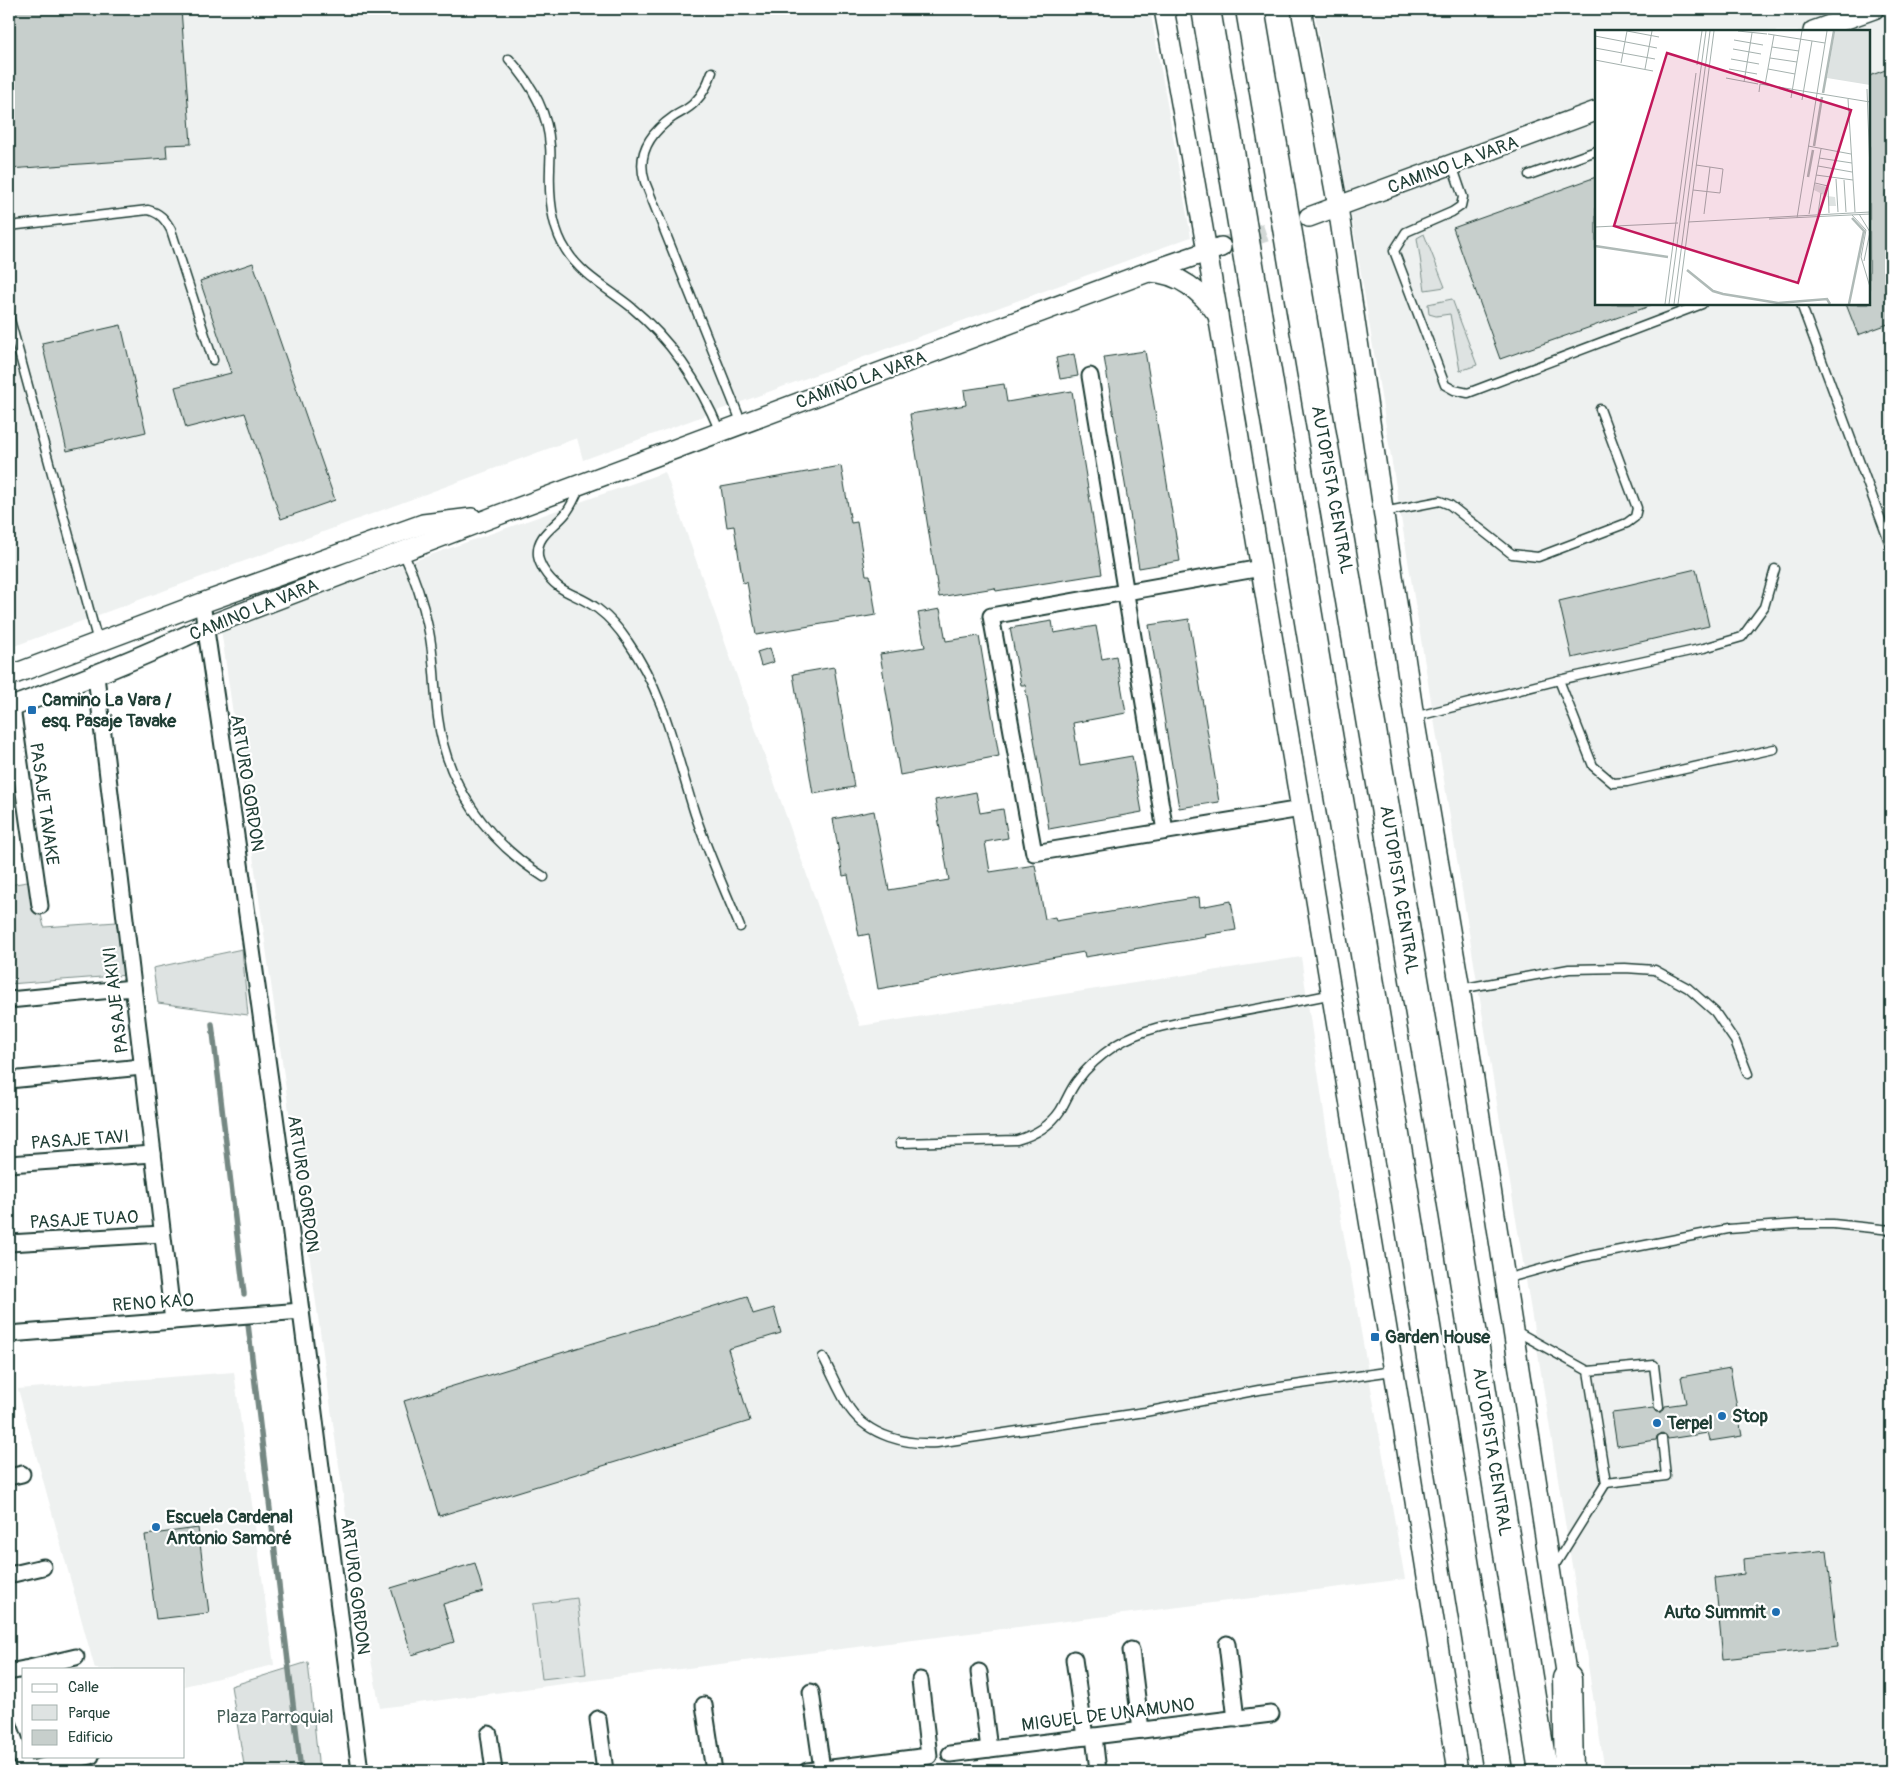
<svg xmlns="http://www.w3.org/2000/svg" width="1900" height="1780" viewBox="0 0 1900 1780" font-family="Pangolin,sans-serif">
  <rect width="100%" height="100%" fill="#fff"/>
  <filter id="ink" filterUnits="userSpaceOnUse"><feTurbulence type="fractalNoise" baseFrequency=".02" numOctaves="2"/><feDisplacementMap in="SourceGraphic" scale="10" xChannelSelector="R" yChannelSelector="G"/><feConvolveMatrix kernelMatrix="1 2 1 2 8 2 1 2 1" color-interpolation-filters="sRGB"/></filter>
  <g filter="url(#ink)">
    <g fill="#eef1f0" fill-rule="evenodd">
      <polygon points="9,9 1150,9 1191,237 583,460 577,438 9,648"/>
      <path d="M 1314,9 L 1891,9 L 1891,1771 L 1605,1771 L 1532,1317 L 1354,231 ZM 1596,31 L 1869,31 L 1869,304 L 1596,304 Z"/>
      <polygon points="665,472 860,1026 1301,957 1334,1180 1405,1579 616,1677 380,1708 352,1558 221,629"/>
      <polygon points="234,1372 274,1665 184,1686 184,1669 95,1669 18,1389"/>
    </g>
    <g fill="#dee3e2" stroke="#7e908b">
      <polygon points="1424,234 1445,287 1425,290 1417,238"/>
      <polygon points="1452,299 1477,365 1460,371 1450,314 1436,316 1429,314 1428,304"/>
      <polygon points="33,881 44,927 117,922 128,975 9,984 9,885"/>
      <polygon points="242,949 248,1015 158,1003 153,968"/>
      <polygon points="577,1598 586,1674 542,1679 533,1604"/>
      <polygon points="308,1662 319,1771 245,1771 231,1686"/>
    </g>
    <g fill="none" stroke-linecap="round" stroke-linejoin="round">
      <g stroke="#758883" stroke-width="5.5">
        <polyline points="212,1024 244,1294"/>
        <polyline points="248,1324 301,1771"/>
      </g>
    </g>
    <g fill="#c7cfcc" stroke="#1f3d34">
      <polygon points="9,9 181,9 191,144 166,145 167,158 9,169"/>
      <polygon points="1891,68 1891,323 1858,335 1846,304 1869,304 1869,76"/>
      <polygon points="1596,177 1596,304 1650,304 1650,306 1500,359 1453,228"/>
      <polygon points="253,263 335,500 281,519 245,413 186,428 175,387 231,373 200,281"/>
      <polygon points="121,325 146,432 67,451 42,343"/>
      <polygon points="1145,351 1180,561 1139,568 1104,357"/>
      <polygon points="1074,354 1078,376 1060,379 1056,358"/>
      <polygon points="1004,384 1007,402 1072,391 1102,574 996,591 995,588 939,597 910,414 966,405 964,390"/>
      <polygon points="841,466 851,523 857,522 866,575 870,575 876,615 756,635 747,582 743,583 734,526 727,527 721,487"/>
      <polygon points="1696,569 1709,626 1572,658 1559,601"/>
      <polygon points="940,609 946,641 979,636 999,756 900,775 880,654 925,647 918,613"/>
      <polygon points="1189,619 1219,802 1179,808 1149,625"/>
      <polygon points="1052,621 1054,633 1096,626 1102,659 1116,656 1126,713 1073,723 1080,765 1132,756 1142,812 1049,829 1025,685 1021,685 1010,628"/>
      <polygon points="770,648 774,662 761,666 757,652"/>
      <polygon points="834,667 854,787 813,794 793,674"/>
      <polygon points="976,792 980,813 1003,809 1008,838 985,842 990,872 1035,865 1045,919 1055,917 1056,921 1199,897 1200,907 1231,901 1236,930 1205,935 1206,937 1085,957 1084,952 878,989 869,934 859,936 848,875 843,876 833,819 874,811 889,890 949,880 935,800"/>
      <polygon points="747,1296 753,1314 774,1308 781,1333 728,1349 750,1421 439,1516 404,1401"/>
      <polygon points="1730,1368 1742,1436 1710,1441 1708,1433 1668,1439 1666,1435 1662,1433 1657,1436 1656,1440 1617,1446 1612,1413 1653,1408 1656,1412 1660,1412 1664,1410 1665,1406 1686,1403 1681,1377"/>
      <polygon points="198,1528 209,1613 156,1619 145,1535"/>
      <polygon points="1827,1550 1838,1647 1723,1659 1715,1578 1744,1574 1743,1559"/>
      <polygon points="475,1563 483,1592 443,1604 454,1642 412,1655 391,1588"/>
    </g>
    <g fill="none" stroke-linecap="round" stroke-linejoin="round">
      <polyline stroke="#d2d8d6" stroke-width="19" stroke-dasharray="19 9" stroke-linecap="butt" points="1221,247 1296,222"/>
      <defs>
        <g id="service">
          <path d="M 509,59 C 532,84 548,112 550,146 C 551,154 550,161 550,169 C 549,195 551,227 566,250 C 581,275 609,289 631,307 C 672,341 700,383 720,432"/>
          <path d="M 712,72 C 708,83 704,93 695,102 C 689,109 681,112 673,117 C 650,133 636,154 645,182 L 742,424"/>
          <polyline points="1452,165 1463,197 1461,206 1452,212 1406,232 1394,251 1445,385 1454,390 1468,393 1702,304"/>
          <polyline points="1529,175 1596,151"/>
          <path d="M 9,226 L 148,210 C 160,213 165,219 171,230 L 213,360"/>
          <polyline points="1801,304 1891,547"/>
          <polyline points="9,316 98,642"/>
          <path d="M 580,486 C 576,496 572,505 566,513 C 555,527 536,535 538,555 C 538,560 541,565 543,569 C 560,596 576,592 598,609 C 610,618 620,630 628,642 C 665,694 676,755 695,814 C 708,853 725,890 740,927"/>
          <polyline points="1383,512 1440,501 1450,505 1512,554 1538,557 1627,523 1635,517 1637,508 1600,409"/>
          <path d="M 403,552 C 414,576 423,601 428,627 C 435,657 434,688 438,718 C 447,786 487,841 544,877"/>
          <polyline points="1559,680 1593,766 1613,783 1627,782 1774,749"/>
          <polyline points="1414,717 1559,680 1704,648 1742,637 1764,607 1775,569"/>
          <polyline points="1460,989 1569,969 1625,968 1655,970 1688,988 1715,1012 1735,1041 1748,1074"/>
          <path d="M 900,1143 L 1017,1140 C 1034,1135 1050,1126 1060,1111 C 1066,1101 1070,1090 1077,1081 C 1087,1067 1101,1055 1116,1045 C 1146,1026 1183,1022 1217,1016 C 1256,1009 1294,1002 1333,994"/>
          <polyline points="1505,1279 1584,1257 1728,1229 1798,1224 1833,1224 1891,1230"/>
          <polyline points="1516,1331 1588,1371 1606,1483 1553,1568"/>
          <path d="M 823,1357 C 832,1374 839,1393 850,1409 C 869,1436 906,1445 937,1443 L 1145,1412 L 1259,1390 L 1393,1371"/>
          <polyline points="1588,1371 1654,1365 1659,1407"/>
          <polyline points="1606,1483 1666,1476 1662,1439"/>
        </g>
        <g id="minor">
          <polyline points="1090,376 1165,831"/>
          <polyline points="1261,568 991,616 1034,853 1301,809"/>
          <polyline points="202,603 238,849 288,1210 360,1771"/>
          <polyline points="96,676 173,1321"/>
          <polyline points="12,707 40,906"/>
          <polyline points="9,1000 133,988"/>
          <polyline points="9,1080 142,1067"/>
          <polyline points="9,1164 153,1154"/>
          <polyline points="9,1243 162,1234"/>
          <polyline points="9,1334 301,1311"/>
          <polyline points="9,1477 22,1474"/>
          <polyline points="9,1575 43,1567"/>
          <polyline points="1227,1644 1236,1719"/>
          <polyline points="1131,1650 1141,1730"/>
          <polyline points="1074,1659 1085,1737"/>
          <polyline points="25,1669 76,1657"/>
          <polyline points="9,1672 24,1669"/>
          <polyline points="979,1672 989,1749"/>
          <polyline points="811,1692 822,1769"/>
          <polyline points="704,1705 714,1771"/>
          <polyline points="598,1719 605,1771"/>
          <polyline points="9,1725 26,1771"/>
          <polyline points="489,1734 494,1771"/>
          <polyline points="1094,1736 1098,1771"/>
          <polyline points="950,1754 1271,1714"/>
          <polyline points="26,1770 91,1756"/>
          <polyline points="807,1771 929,1756 920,1680"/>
        </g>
        <g id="tertiary">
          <path d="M 1164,9 C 1210,259 1251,510 1293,761 C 1350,1098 1405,1434 1458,1771"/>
          <polyline points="1301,9 1338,207 1414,717 1460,989 1569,1691"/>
          <polyline points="1813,31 1874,9"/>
          <polyline points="1309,217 1596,111"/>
          <path d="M 1149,272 C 1180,273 1201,292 1218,315"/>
          <polyline points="9,676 202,603 423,524 472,518"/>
          <path d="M 9,708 C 75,683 141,658 205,627 L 501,514 L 1148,272 L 1221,247"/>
        </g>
        <g id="motorway">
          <polyline points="1206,9 1386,1079 1498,1771"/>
          <polyline points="1250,9 1448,1180 1543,1771"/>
          <polyline points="1567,1679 1569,1771"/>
        </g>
      </defs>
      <use href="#service" stroke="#1f3d34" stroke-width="11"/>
      <use href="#minor" stroke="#1f3d34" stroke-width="19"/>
      <use href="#tertiary" stroke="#1f3d34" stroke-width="22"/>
      <use href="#motorway" stroke="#1f3d34" stroke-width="31"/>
      <use href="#service" stroke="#fff" stroke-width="8"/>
      <use href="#minor" stroke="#fff" stroke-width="15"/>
      <use href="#tertiary" stroke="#fff" stroke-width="19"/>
      <use href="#motorway" stroke="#fff" stroke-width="28"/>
    </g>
  </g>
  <g fill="#1f6fb2" stroke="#fff" stroke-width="2">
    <rect x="27" y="705" width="10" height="10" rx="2.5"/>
    <rect x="1370" y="1332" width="10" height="10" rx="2.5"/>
    <circle cx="1722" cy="1416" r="5"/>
    <circle cx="1657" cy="1423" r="5"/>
    <circle cx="156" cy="1527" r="5"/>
    <circle cx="1776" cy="1612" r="5"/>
  </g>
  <g text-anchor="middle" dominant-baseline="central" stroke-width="4.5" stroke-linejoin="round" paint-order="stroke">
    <g font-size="18" fill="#1f3d34" stroke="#fff">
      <text transform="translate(1453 165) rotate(-20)">CAMINO LA VARA</text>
      <text transform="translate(861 380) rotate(-20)">CAMINO LA VARA</text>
      <text transform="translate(1332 490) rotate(80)">AUTOPISTA CENTRAL</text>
      <text transform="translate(254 610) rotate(-22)">CAMINO LA VARA</text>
      <text transform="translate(247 783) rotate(81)">ARTURO GORDON</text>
      <text transform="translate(44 804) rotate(82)">PASAJE TAVAKE</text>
      <text transform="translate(1399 890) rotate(81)">AUTOPISTA CENTRAL</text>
      <text transform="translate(116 1000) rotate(-97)">PASAJE AKIVI</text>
      <text transform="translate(80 1140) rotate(-4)">PASAJE TAVI</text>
      <text transform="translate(303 1184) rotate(82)">ARTURO GORDON</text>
      <text transform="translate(84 1220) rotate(-3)">PASAJE TUAO</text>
      <text transform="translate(153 1303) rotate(-4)">RENO KAO</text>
      <text transform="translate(1492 1452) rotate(81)">AUTOPISTA CENTRAL</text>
      <text transform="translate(355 1586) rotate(83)">ARTURO GORDON</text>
      <text transform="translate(1108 1715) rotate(-7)">MIGUEL DE UNAMUNO</text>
    </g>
    <g font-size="18" font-weight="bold" fill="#1f3d34" stroke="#fff" text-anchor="start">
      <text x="42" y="700">Camino La Vara /<tspan x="42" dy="21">esq. Pasaje Tavake</tspan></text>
      <text x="1385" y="1337">Garden House</text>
      <text x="1732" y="1416">Stop</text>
      <text x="1667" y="1423">Terpel</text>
      <text x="166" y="1517">Escuela Cardenal<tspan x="166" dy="21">Antonio Samoré</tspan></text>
      <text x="1766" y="1612" text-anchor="end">Auto Summit</text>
    </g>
    <g font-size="18" fill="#455e57" stroke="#fff">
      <text x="275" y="1717">Plaza Parroquial</text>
    </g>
  </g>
  <g transform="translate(1595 30)">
    <rect width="275" height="275" fill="#fff"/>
    <path d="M 240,1 L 275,1 L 275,55 L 232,48 ZM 220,154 L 232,157 L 232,166 L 240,167 L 241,176 L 234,176 L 233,167 L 219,160 Z" fill="#dee3e2"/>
    <path fill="none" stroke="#afbab7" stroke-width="2.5" d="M 228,63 L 239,1M 219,116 L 227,67M 213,147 L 218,120M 0,216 L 73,227M 92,240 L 118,261 L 128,264 L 183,273 L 232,269 L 235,274M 254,274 L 269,201 L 257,188"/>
    <path fill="none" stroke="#a5b1ae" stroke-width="1" d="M 32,1 L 64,7M 143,1 L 172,4M 173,4 L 230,13M 0,6 L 62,18M 139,10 L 168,15M 177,17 L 204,21M 0,18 L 60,29M 138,19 L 166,24M 175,28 L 202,32M 136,29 L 164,34M 0,30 L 58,41M 26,33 L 32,1M 102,35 L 107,1M 50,39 L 57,1M 134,39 L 162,44M 173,39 L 200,44M 131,48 L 163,54M 149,52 L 157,3M 170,55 L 179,5M 272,59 L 275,141M 164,62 L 165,54 L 275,72M 196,68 L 207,1M 253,69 L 260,182M 207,70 L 217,11M 213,116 L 256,124M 224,128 L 257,133M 223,136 L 257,142M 221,145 L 258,150M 241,149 L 243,182M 249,150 L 251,182M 220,153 L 233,156 L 234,183M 98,160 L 125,163 L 128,139 L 101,135M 109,184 L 115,137M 214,184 L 226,119M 223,184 L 226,163M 264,184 L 275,202 L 269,231M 257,185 L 271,200 L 266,227 L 275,257M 202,188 L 232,1M 174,189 L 275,184M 93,192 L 275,182M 0,197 L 83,193M 70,274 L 101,43M 74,274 L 111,1M 79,274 L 115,1M 83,274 L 119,1"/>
    <path fill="#c2185b" fill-opacity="0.15" stroke="#c2185b" stroke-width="2.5" d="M 72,23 L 256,80 L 203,253 L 19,196 Z"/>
    <rect width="275" height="275" fill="none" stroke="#1f3d34" stroke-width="2.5"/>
  </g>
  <rect width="1900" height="1780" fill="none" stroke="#fff" stroke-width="30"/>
  <rect x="15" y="15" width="1870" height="1750" fill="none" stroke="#1f3d34" stroke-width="2" filter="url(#ink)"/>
  <rect x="22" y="1668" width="162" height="90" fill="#ffffff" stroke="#a5b1ae"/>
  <rect x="32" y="1684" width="25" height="8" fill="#ffffff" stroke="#a5b1ae"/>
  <text x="68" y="1692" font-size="15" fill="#1f3d34">Calle</text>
  <rect x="32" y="1705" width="25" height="15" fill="#dee3e2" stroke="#a5b1ae"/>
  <text x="68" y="1718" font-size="15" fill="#1f3d34">Parque</text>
  <rect x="32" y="1730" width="25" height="15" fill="#c7cfcc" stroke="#a5b1ae"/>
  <text x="68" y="1742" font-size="15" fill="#1f3d34">Edificio</text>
</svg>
